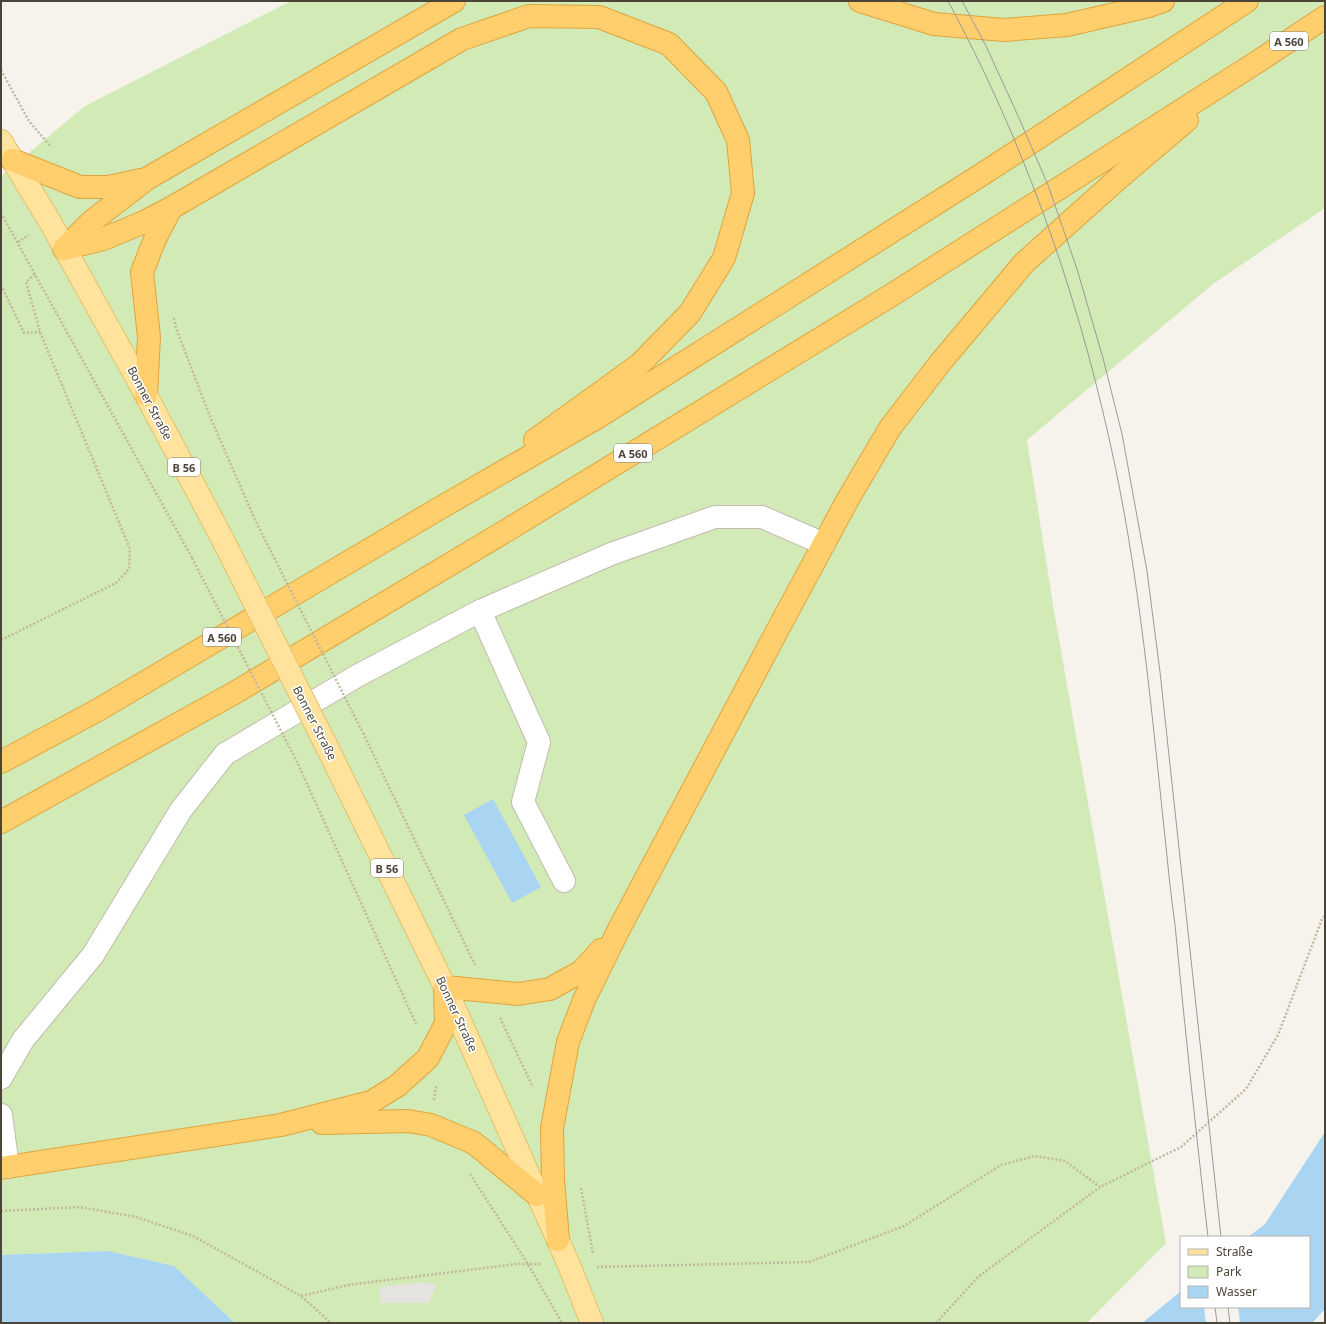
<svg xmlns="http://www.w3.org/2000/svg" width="1326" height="1324" viewBox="0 0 1326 1324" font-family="'Noto Sans',sans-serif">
  <rect width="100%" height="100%" fill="#f6f3ec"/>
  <polygon fill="#d2eab5" points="291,1 1325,1 1325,208 1213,284 1027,440 1055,617 1166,1243 1087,1323 235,1323 174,1266 108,1251 1,1255 1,176 85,106"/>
  <polygon fill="#e5e3e0" points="425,1282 436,1285 429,1303 381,1303 379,1287"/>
  <g fill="#a9d4f2">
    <polygon points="493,799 541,887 512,903 464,815"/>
    <polygon points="1325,1132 1325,1309 1312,1323 1142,1323 1181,1291 1181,1307 1309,1307 1309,1237 1248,1237 1265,1224"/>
    <polygon points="108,1251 174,1266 235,1323 1,1323 1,1255"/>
  </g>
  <polygon fill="#f6f3ec" points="1204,1307 1238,1307 1240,1323 1206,1323"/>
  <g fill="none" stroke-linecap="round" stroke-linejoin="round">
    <defs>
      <g id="minor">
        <polyline points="480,611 539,742 523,802 564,881"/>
        <polyline points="1,1078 23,1040 93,955 181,810 225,754 357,676 480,611 611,554 715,517 762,517 824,544"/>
        <polyline points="1,1115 8,1167"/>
      </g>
      <g id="major">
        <polyline points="1,141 50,222 146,395 223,540"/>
        <polyline points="328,749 445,987 569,1265 592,1323"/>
      </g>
      <g id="highway">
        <polyline points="860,1 934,24 1004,30 1067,25 1149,6 1163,1"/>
        <polyline points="12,160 80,187 108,187 141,180"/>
        <polyline points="65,248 92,221 148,178 454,1"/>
        <polyline points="64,249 103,239 142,223 171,208 462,39 529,16 599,17 669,44 716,92 738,140 743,193 724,258 690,313 639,365 535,440"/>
        <polyline points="146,395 149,337 142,272 155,239 171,208"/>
        <polyline points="1,762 98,710 440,508 598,417 981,175 1247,1"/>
        <polyline points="1,822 236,692 509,529 890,296 1254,64 1325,17"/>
        <polyline points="322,1123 408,1121 431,1125 474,1143 537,1195"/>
        <polyline points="1,1168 281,1125 371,1102 397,1086 428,1058 446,1023 445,987 518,994 550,989 582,971 601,950"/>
        <polyline points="558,1240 553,1179 552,1128 568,1042 584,1000 618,931 777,631 848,499 890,428 940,363 1024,263 1120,177 1187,120"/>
      </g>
    </defs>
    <use href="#minor" stroke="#c2bbae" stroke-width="24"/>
    <use href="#major" stroke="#e6c16a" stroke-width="24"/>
    <use href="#highway" stroke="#e0a43c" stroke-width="24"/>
    <g stroke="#c4b79f" stroke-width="2.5" stroke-dasharray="2 2" stroke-linecap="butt">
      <polyline points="1,70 29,121 51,147"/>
      <polyline points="1,213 192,558"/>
      <polyline points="18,242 29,235"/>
      <polyline points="1,285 24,333 40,332"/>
      <polyline points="174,318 176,328 211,419 256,522"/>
      <polyline points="1,640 116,583 129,569 130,549 40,332 26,282 35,274"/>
      <polyline points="363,733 475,965"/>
      <polyline points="298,764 416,1024"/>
      <polyline points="500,1018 533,1087"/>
      <polyline points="434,1100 436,1085"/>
      <polyline points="470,1174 528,1264 562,1323"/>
      <polyline points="581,1188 593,1254"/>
      <polyline points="1,1211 80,1207 136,1217 193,1236 301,1296 331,1323"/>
      <polyline points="597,1267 809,1262 904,1226 1001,1165 1035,1156 1065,1161 1100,1187"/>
      <polyline points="301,1296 348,1285 517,1264 542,1264"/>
      <polyline points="936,1323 978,1277 1100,1187 1181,1147 1246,1089 1278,1035 1322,919 1325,916"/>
    </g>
    <use href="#minor" stroke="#fff" stroke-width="22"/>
    <use href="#major" stroke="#ffe39c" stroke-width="22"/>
    <use href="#highway" stroke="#ffcf6e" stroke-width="22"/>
    <g stroke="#9a9a9a" stroke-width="1">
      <path d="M 948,1 C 1022,138 1075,286 1109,438 C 1140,574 1152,717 1167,856 C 1169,879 1172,902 1175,925 C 1185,1029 1196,1133 1208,1237"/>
      <polyline points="962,1 986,46 1019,118 1048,185 1077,269 1103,358 1122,434 1147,571 1160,672 1221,1237"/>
      <polyline points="1215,1307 1217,1323"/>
      <polyline points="1228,1307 1230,1323"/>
    </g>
    <defs>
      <polyline id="major-bridge" points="223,540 328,749"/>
    </defs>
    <use href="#major-bridge" stroke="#e6c16a" stroke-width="24" stroke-linecap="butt"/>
    <g stroke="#c4b79f" stroke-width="2.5" stroke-dasharray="2 2" stroke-linecap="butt">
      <polyline points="256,522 363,733"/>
      <polyline points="192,558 298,764"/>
    </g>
    <use href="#major-bridge" stroke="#ffe39c" stroke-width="22"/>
  </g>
  <g text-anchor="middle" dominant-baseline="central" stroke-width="3" stroke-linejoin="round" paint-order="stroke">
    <g fill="#fff" stroke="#817c74" stroke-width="1">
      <rect x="1270" y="32" width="38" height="18" rx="3"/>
      <rect x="614" y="444" width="38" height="18" rx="3"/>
      <rect x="168" y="458" width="32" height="18" rx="3"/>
      <rect x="203" y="628" width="38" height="18" rx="3"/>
      <rect x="371" y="859" width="32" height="18" rx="3"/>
    </g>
    <g font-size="11" font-weight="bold" fill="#4b4439">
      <text x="1289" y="41">A 560</text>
      <text x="633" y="453">A 560</text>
      <text x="184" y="467">B 56</text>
      <text x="222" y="637">A 560</text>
      <text x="387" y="868">B 56</text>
    </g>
    <g font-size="12" fill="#4b4439" stroke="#fff">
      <text transform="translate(150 403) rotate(62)">Bonner Straße</text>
      <text transform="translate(315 723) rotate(63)">Bonner Straße</text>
      <text transform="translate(457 1014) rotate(65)">Bonner Straße</text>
    </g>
  </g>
  <rect width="1326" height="1324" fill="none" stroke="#4b4439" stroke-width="4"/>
  <rect x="1180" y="1236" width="130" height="72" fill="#ffffff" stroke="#b7b4b0"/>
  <rect x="1188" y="1249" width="20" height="6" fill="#ffe39c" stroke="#b7b4b0"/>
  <text x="1216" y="1256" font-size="12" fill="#4b4439">Straße</text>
  <rect x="1188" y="1266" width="20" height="12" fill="#d2eab5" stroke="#b7b4b0"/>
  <text x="1216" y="1276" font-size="12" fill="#4b4439">Park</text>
  <rect x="1188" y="1286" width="20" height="12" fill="#a9d4f2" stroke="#b7b4b0"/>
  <text x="1216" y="1296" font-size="12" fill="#4b4439">Wasser</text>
</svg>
